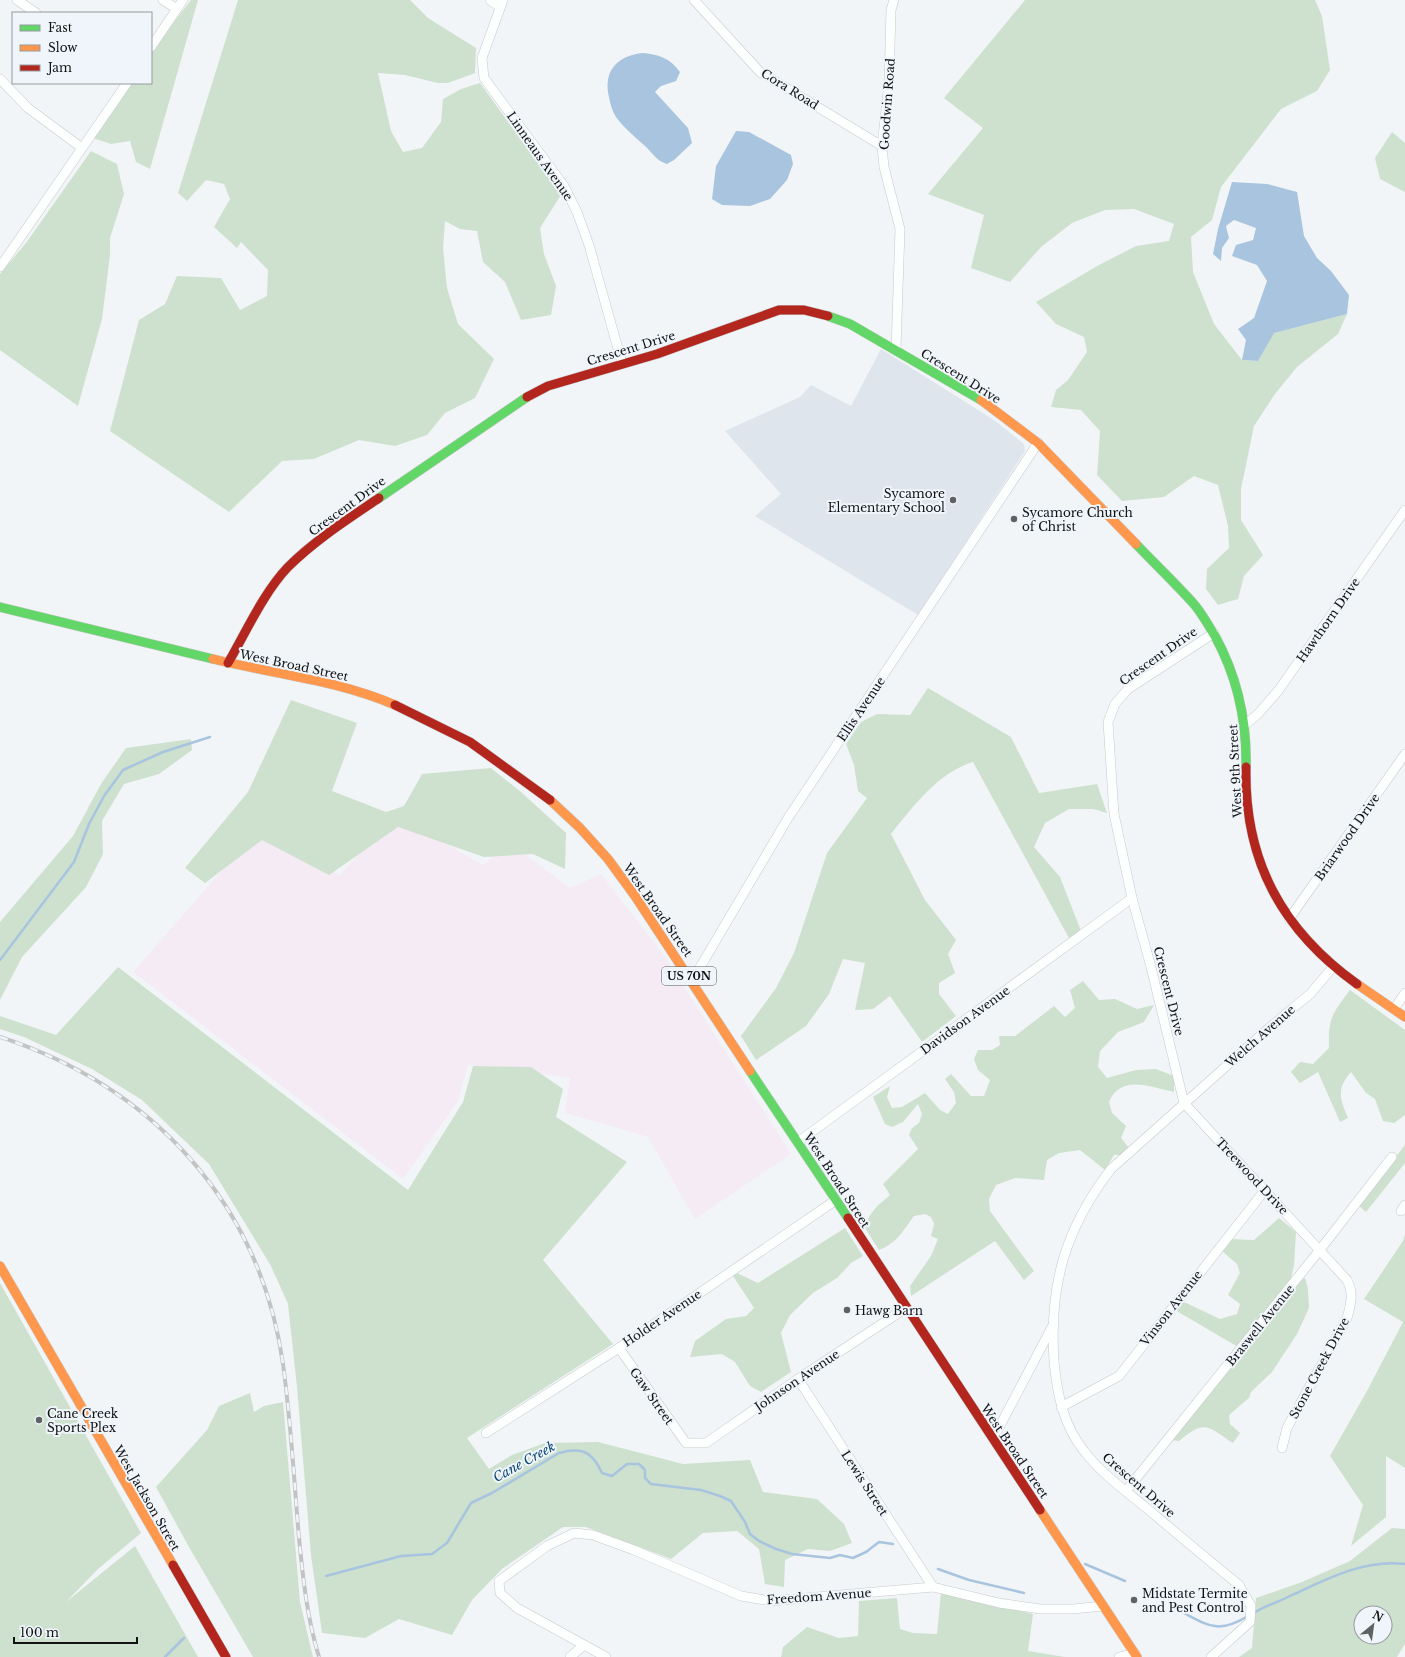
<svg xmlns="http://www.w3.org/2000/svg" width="1405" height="1657" viewBox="0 0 1405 1657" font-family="'Libre Baskerville',serif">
  <rect width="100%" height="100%" fill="#f2f5f7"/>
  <polygon fill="#dee5ec" points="881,349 994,420 1024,444 1025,451 918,615 755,516 781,494 725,431 800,397 811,385 851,406"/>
  <polygon fill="#f5ebf4" points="395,814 483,865 509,842 570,888 601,874 663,954 791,1154 695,1219 648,1137 565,1113 570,1078 468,1065 458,1101 403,1179 133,972 265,821 339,876"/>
  <g fill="#cde1ce" fill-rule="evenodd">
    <polygon points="191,0 198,0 150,169 136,162 130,141 111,144 86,136 127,83 151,83 151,52"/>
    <polygon points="238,0 410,0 428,18 476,48 475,73 448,83 438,83 405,75 378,73 391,131 403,152 422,148 441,122 443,99 461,89 480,83 561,195 540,228 544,254 556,286 551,315 521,320 505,282 483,262 477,231 460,229 445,221 443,248 447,288 458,324 494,359 475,398 445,413 427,435 395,446 359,440 314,459 282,461 229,512 110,431 139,320 165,304 177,276 221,278 240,310 267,296 268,270 241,242 237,248 214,227 230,199 224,184 206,180 187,201 178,193"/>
    <polygon points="1025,0 1315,0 1322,16 1330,70 1317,91 1281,109 1221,187 1212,220 1191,237 1193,272 1214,324 1242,360 1258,361 1273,333 1347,314 1338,334 1297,367 1275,394 1254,426 1241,489 1241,520 1263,555 1244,576 1238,599 1218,605 1206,589 1207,569 1229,548 1228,526 1218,485 1194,476 1164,497 1122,501 1097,475 1100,431 1081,410 1051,407 1056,390 1068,380 1087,352 1084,337 1056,324 1036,302 1099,265 1136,246 1169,241 1174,224 1134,209 1105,210 1072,223 1041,247 1010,282 971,268 984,215 928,194 983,128 944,98"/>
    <polygon points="1392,132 1405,143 1405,192 1380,179 1375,158"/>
    <polygon points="91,151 117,164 124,194 110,238 110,255 102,319 78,406 0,350 0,274 26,243"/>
    <path d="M 928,688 L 1011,737 L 1039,793 L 1097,784 L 1107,813 L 1093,809 L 1069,809 L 1045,823 L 1034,847 L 1060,877 L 1081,931 L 1069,938 L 973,762 C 937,773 913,807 891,834 L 925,900 L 956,940 L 948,954 L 955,973 L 939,983 L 939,994 L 956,1016 L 922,1042 L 890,996 L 873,1009 L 855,1010 L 865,963 L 843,959 L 829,994 L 806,1026 L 756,1060 L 741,1036 L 776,988 L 794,953 L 827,853 L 867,798 L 858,791 L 854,765 L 846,744 L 861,722 L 877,714 L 910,715 Z"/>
    <polygon points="291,700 357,723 332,791 386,812 404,806 422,774 491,768 521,792 566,833 565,869 533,854 484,857 398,827 329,875 262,840 205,883 185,868 248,792"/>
    <polygon points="191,739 192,750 159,774 124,784 102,821 103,854 86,887 22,957 0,1000 0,922 73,836 101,784 126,748"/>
    <polygon points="118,967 408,1190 463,1102 473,1066 531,1067 563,1089 556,1117 627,1162 543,1260 613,1344 467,1438 489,1469 512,1455 545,1443 598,1442 683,1464 750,1460 763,1492 817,1499 844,1524 852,1543 830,1551 808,1549 785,1560 784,1587 765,1584 759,1549 737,1531 703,1533 671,1559 586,1527 563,1527 502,1569 472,1600 452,1635 399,1619 365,1638 322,1633 311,1555 297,1387 288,1304 271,1266 209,1164 142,1100 92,1069 24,1037 0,1029 0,1016 56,1035"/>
    <path d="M 1083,981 L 1099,1000 L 1115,999 L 1137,1009 L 1154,1005 L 1144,1022 L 1118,1032 L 1100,1051 L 1098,1067 L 1107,1078 L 1136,1070 L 1156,1069 L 1174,1076 L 1174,1092 C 1150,1087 1121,1074 1109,1102 L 1112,1113 L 1126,1126 L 1121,1138 L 1129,1148 L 1121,1155 L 1114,1155 L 1105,1170 L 1080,1150 L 1059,1153 L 1047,1160 L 1044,1180 L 1015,1178 L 996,1185 L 989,1199 L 990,1211 L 1034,1271 L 1024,1280 L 995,1241 L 911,1296 L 910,1286 L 931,1256 L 938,1239 L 931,1236 L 934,1224 L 931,1217 L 925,1214 L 914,1216 C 902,1232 898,1242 879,1250 L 865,1228 C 869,1212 878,1205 890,1195 L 883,1184 L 918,1149 L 909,1135 L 912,1128 L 919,1123 L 922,1114 L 918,1104 L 903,1122 L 892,1127 L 885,1124 L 873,1097 L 890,1086 L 887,1097 L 892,1108 L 902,1107 L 925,1093 L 940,1110 L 948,1114 L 956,1103 L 954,1092 L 945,1079 L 951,1074 L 971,1096 L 984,1096 L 990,1080 L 978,1070 L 974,1059 L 978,1050 L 992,1050 L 1000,1045 L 999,1036 L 1015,1036 L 1054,1006 L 1065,1017 L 1075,1008 L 1070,990 Z"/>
    <path d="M 1350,990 L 1405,1030 L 1405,1115 L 1394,1123 L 1383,1121 L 1375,1099 L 1366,1093 L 1351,1072 C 1336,1089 1340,1099 1348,1118 L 1340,1122 L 1318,1072 L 1300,1083 L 1291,1072 L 1300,1062 L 1313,1064 L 1329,1048 C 1328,1018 1332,1014 1350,990 Z"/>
    <polygon points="1405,1145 1405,1163 1366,1212 1358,1205"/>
    <polygon points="1279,1218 1296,1232 1294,1265 1290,1283 1238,1347 1175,1310 1182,1301 1220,1319 1237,1314 1240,1304 1228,1295 1240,1273 1237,1264 1221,1250 1230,1239 1254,1240"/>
    <polygon points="845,1228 863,1256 851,1263 837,1278 813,1293 790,1315 781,1333 791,1372 761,1392 750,1386 735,1362 722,1354 690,1357 695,1341 726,1319 746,1316 754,1308 733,1276 737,1273 758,1283"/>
    <polygon points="1405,1234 1405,1468 1386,1456 1386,1517 1351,1546 1363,1505 1330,1456 1367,1391 1403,1322 1364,1299 1403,1241"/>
    <path d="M 1305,1278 L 1308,1289 L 1309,1308 L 1297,1334 L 1272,1372 L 1251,1392 L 1249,1398 L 1229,1415 L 1230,1424 L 1240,1433 L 1233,1443 C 1207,1426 1205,1419 1179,1441 L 1171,1440 L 1300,1279 Z"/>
    <polygon points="0,1283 141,1533 98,1569 66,1602 135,1546 198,1657 0,1657"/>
    <polygon points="250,1393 254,1412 264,1406 283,1402 300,1602 313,1657 253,1657 189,1547 156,1487 207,1430 219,1406"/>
    <path d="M 1392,1528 L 1405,1529 L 1405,1644 L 1397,1657 L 1239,1657 L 1252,1648 L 1256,1598 L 1302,1582 L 1350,1561 ZM 1361,1613 L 1385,1613 L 1385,1637 L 1361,1637 Z"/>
    <polygon points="941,1593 1033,1614 1028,1651 1065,1657 781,1657 783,1647 807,1627 839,1638 858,1636 859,1601 897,1598 900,1629 913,1633 937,1634"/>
  </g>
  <g fill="#a8c4df">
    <path d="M 642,53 C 658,54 670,58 680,72 L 676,81 L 661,86 L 655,92 L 688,128 L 692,143 L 674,160 L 667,164 C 656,161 652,152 644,145 C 634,136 624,128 616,117 C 612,111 610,103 609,97 C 603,71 617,56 642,53 Z"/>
    <polygon points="736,131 749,132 791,155 793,164 787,180 770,199 750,206 722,205 712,199 716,166"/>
    <polygon points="1232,182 1267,184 1297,192 1304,236 1317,258 1331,271 1349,295 1347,314 1274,333 1258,361 1242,360 1246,340 1238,329 1254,318 1267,281 1257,265 1232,256 1236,245 1253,240 1256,228 1234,220 1226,226 1229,238 1222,248 1221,261 1213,254 1218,229"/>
  </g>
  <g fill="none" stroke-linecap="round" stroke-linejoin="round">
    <g stroke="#a8c4df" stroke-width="2.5">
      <polyline points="0,960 74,862 89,824 104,796 123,770 163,752 210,737"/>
      <polyline points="1085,1564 1125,1581"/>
      <polyline points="938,1569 969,1580 1024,1593"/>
      <path d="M 326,1576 L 401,1556 L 432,1554 L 447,1543 L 471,1503 L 492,1493 L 559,1453 C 582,1447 592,1451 602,1473 L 612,1476 L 627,1464 L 639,1464 L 645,1470 L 645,1478 L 651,1484 L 701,1490 L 720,1496 L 731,1501 L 745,1522 L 750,1534 L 759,1541 L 776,1549 L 792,1554 L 830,1558 L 840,1555 L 853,1558 L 866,1552 L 879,1542 L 893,1544"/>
      <path d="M 1178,1610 C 1208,1625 1217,1635 1248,1616"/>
      <path d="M 1254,1613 C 1265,1606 1278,1602 1290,1596 C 1327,1579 1364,1559 1405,1564"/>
      <polyline points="165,1657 184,1638"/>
    </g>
    <defs>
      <g id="street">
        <polyline points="17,0 36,13"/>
        <polyline points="163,0 177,9"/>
        <polyline points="490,0 500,7"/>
        <polyline points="503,0 482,58 484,78 564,186 577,212 589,245 622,363"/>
        <polyline points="694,0 760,72 882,146"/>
        <polyline points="894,0 891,10 889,83 882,146 884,167 900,229 896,350"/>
        <polyline points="151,47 183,0"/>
        <polyline points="0,79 28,108 82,148"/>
        <polyline points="0,267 127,83"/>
        <path d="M 1214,633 L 1128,689 L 1115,704 L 1108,722 L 1114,814 L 1132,898 L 1151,967 L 1184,1103 L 1347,1280 C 1354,1293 1351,1304 1347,1318 L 1287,1428 L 1282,1448"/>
        <polyline points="1245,725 1258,714 1278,691 1405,510"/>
        <polyline points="1289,919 1405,754"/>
        <polyline points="692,981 788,818 1038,443"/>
        <polyline points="1394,1009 1405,993"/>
        <polyline points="798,1142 1132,898"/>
        <polyline points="1401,1211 1405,1205"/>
        <polyline points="619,1348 686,1443 706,1443 798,1379 906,1308"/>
        <polyline points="798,1379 933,1587"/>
        <polyline points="1061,1407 1119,1376 1265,1190"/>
        <polyline points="486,1433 619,1348 836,1200"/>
        <polyline points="993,1439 1053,1325"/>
        <polyline points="1126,1491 1319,1251 1392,1157"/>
        <polyline points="570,1657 584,1645"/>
        <polyline points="606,1657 517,1608 500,1593 499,1581 547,1546 574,1533 593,1535 634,1550 741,1596 771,1601 933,1587 999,1603 1040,1609 1073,1609 1103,1606"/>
        <polyline points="1119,1657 1135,1653"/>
        <path d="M 1211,1657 L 1250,1622 L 1251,1606 L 1239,1585 C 1207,1559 1175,1532 1144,1506 C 1123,1489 1100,1472 1084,1451 C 1063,1425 1057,1393 1054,1361 C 1049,1285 1065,1229 1111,1169 L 1269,1028 L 1310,994 L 1334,966"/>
      </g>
      <g id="fast">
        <polyline points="828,316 850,324 981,400"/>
        <polyline points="379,498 527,397"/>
        <path d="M 1136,544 C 1155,564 1175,583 1193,603 C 1202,613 1208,625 1215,636 C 1238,678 1247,720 1246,767"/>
        <polyline points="0,607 213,659"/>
        <polyline points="750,1071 848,1218"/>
      </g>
      <g id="slow">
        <polyline points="981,400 1038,443 1136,544"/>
        <path d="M 213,659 C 274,674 337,680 395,705"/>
        <polyline points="550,800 580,828 608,859 635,896 750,1071"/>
        <polyline points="1357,984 1405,1017"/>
        <polyline points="0,1266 173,1565"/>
        <polyline points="1040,1510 1137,1657"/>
      </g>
      <g id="jam">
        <polyline points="527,397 548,386 657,354 779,310 804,310 828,316"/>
        <path d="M 228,663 C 246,632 264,592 288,567 C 315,540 348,519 379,498"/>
        <polyline points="395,705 470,742 550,800"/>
        <path d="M 1246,767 C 1244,861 1282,930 1357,984"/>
        <polyline points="848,1218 1040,1510"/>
        <polyline points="173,1565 226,1657"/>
      </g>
    </defs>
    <use href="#street" stroke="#c7c9cb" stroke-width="10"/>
    <use href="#fast" stroke="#c7c9cb" stroke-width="10"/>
    <use href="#slow" stroke="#c7c9cb" stroke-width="10"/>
    <use href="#jam" stroke="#c7c9cb" stroke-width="10"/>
    <use href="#street" stroke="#fdfefe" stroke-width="9"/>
    <use href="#fast" stroke="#63d668" stroke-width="9"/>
    <use href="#slow" stroke="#ff974d" stroke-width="9"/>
    <use href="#jam" stroke="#b3261e" stroke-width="9"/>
    <defs>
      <path id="rail" d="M 0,1037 C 153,1087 260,1203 283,1364 C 291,1422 294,1480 299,1538 C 303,1578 307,1618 319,1657"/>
    </defs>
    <use href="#rail" stroke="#c2c3c3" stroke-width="4"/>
    <use href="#rail" stroke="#eff5fa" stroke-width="2.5" stroke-dasharray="8" stroke-linecap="butt"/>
  </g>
  <g fill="#606163" stroke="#eff5fa" stroke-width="1.5">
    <circle cx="953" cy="500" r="4"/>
    <circle cx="1014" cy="519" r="4"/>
    <circle cx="847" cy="1310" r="4"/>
    <circle cx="39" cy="1420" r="4"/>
    <circle cx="1134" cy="1600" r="4"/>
  </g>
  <g text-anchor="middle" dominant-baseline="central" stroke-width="4" stroke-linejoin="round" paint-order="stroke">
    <rect fill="#eff5fa" stroke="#545659" stroke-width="1" x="662" y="967" width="54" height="18" rx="3"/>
    <g font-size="11" font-weight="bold" fill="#111214">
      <text x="689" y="976">US 70N</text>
    </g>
    <g font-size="12" fill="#111214" stroke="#eff5fa">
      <text transform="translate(790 89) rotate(32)">Cora Road</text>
      <text transform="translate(887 104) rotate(-86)">Goodwin Road</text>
      <text transform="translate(540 156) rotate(55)">Linneaus Avenue</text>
      <text transform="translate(631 348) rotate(-17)">Crescent Drive</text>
      <text transform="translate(961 376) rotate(32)">Crescent Drive</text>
      <text transform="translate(347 506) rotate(-36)">Crescent Drive</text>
      <text transform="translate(1328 620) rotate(-55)">Hawthorn Drive</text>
      <text transform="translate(1158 656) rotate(-35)">Crescent Drive</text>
      <text transform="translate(294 665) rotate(12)">West Broad Street</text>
      <text transform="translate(861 709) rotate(-56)">Ellis Avenue</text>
      <text transform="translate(1235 771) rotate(-93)">West 9th Street</text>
      <text transform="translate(1347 837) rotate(-55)">Briarwood Drive</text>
      <text transform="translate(658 910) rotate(55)">West Broad Street</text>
      <text transform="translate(1169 991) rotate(76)">Crescent Drive</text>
      <text transform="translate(965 1020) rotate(-36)">Davidson Avenue</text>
      <text transform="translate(1260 1036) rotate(-41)">Welch Avenue</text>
      <text transform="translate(1252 1176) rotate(47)">Treewood Drive</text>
      <text transform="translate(837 1180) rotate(57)">West Broad Street</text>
      <text transform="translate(1171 1308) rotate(-52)">Vinson Avenue</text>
      <text transform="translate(662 1318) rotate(-34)">Holder Avenue</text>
      <text transform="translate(1260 1325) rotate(-51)">Braswell Avenue</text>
      <text transform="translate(1319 1368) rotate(-62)">Stone Creek Drive</text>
      <text transform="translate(797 1380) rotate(-34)">Johnson Avenue</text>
      <text transform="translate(652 1396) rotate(55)">Gaw Street</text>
      <text transform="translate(1015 1451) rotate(56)">West Broad Street</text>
      <text transform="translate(865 1483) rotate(57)">Lewis Street</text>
      <text transform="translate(1139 1485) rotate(41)">Crescent Drive</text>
      <text transform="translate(147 1498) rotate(60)">West Jackson Street</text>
      <text transform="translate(819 1596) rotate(-4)">Freedom Avenue</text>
    </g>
    <g font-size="12" fill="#111214" stroke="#eff5fa" text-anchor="start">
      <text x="945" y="493" text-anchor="end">Sycamore<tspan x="945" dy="14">Elementary School</tspan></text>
      <text x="1022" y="512">Sycamore Church<tspan x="1022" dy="14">of Christ</tspan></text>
      <text x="855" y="1310">Hawg Barn</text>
      <text x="47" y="1413">Cane Creek<tspan x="47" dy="14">Sports Plex</tspan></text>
      <text x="1142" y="1593">Midstate Termite<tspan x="1142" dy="14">and Pest Control</tspan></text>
    </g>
    <g font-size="13" font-style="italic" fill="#0c4877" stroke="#eff5fa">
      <text transform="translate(524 1462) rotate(-29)">Cane Creek</text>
    </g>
  </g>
  <rect x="12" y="12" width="140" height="72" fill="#eff5fa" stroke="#969a9e"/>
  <rect x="20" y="25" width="20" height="6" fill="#63d668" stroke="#969a9e"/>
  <text x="48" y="32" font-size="12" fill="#111214">Fast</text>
  <rect x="20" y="45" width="20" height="6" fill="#ff974d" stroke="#969a9e"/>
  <text x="48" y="52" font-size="12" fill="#111214">Slow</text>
  <rect x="20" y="65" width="20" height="6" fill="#b3261e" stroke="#969a9e"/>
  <text x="48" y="72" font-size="12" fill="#111214">Jam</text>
  <g transform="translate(1373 1625) rotate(29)"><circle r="19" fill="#eff5fa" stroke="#969a9e"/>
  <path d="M0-3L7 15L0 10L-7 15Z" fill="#606163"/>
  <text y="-6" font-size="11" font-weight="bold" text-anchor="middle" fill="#111214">N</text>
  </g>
  <path d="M14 1637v6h123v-6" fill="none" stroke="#111214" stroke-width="2"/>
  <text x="20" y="1637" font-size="12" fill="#111214" stroke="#eff5fa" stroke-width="3" paint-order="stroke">100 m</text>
</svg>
